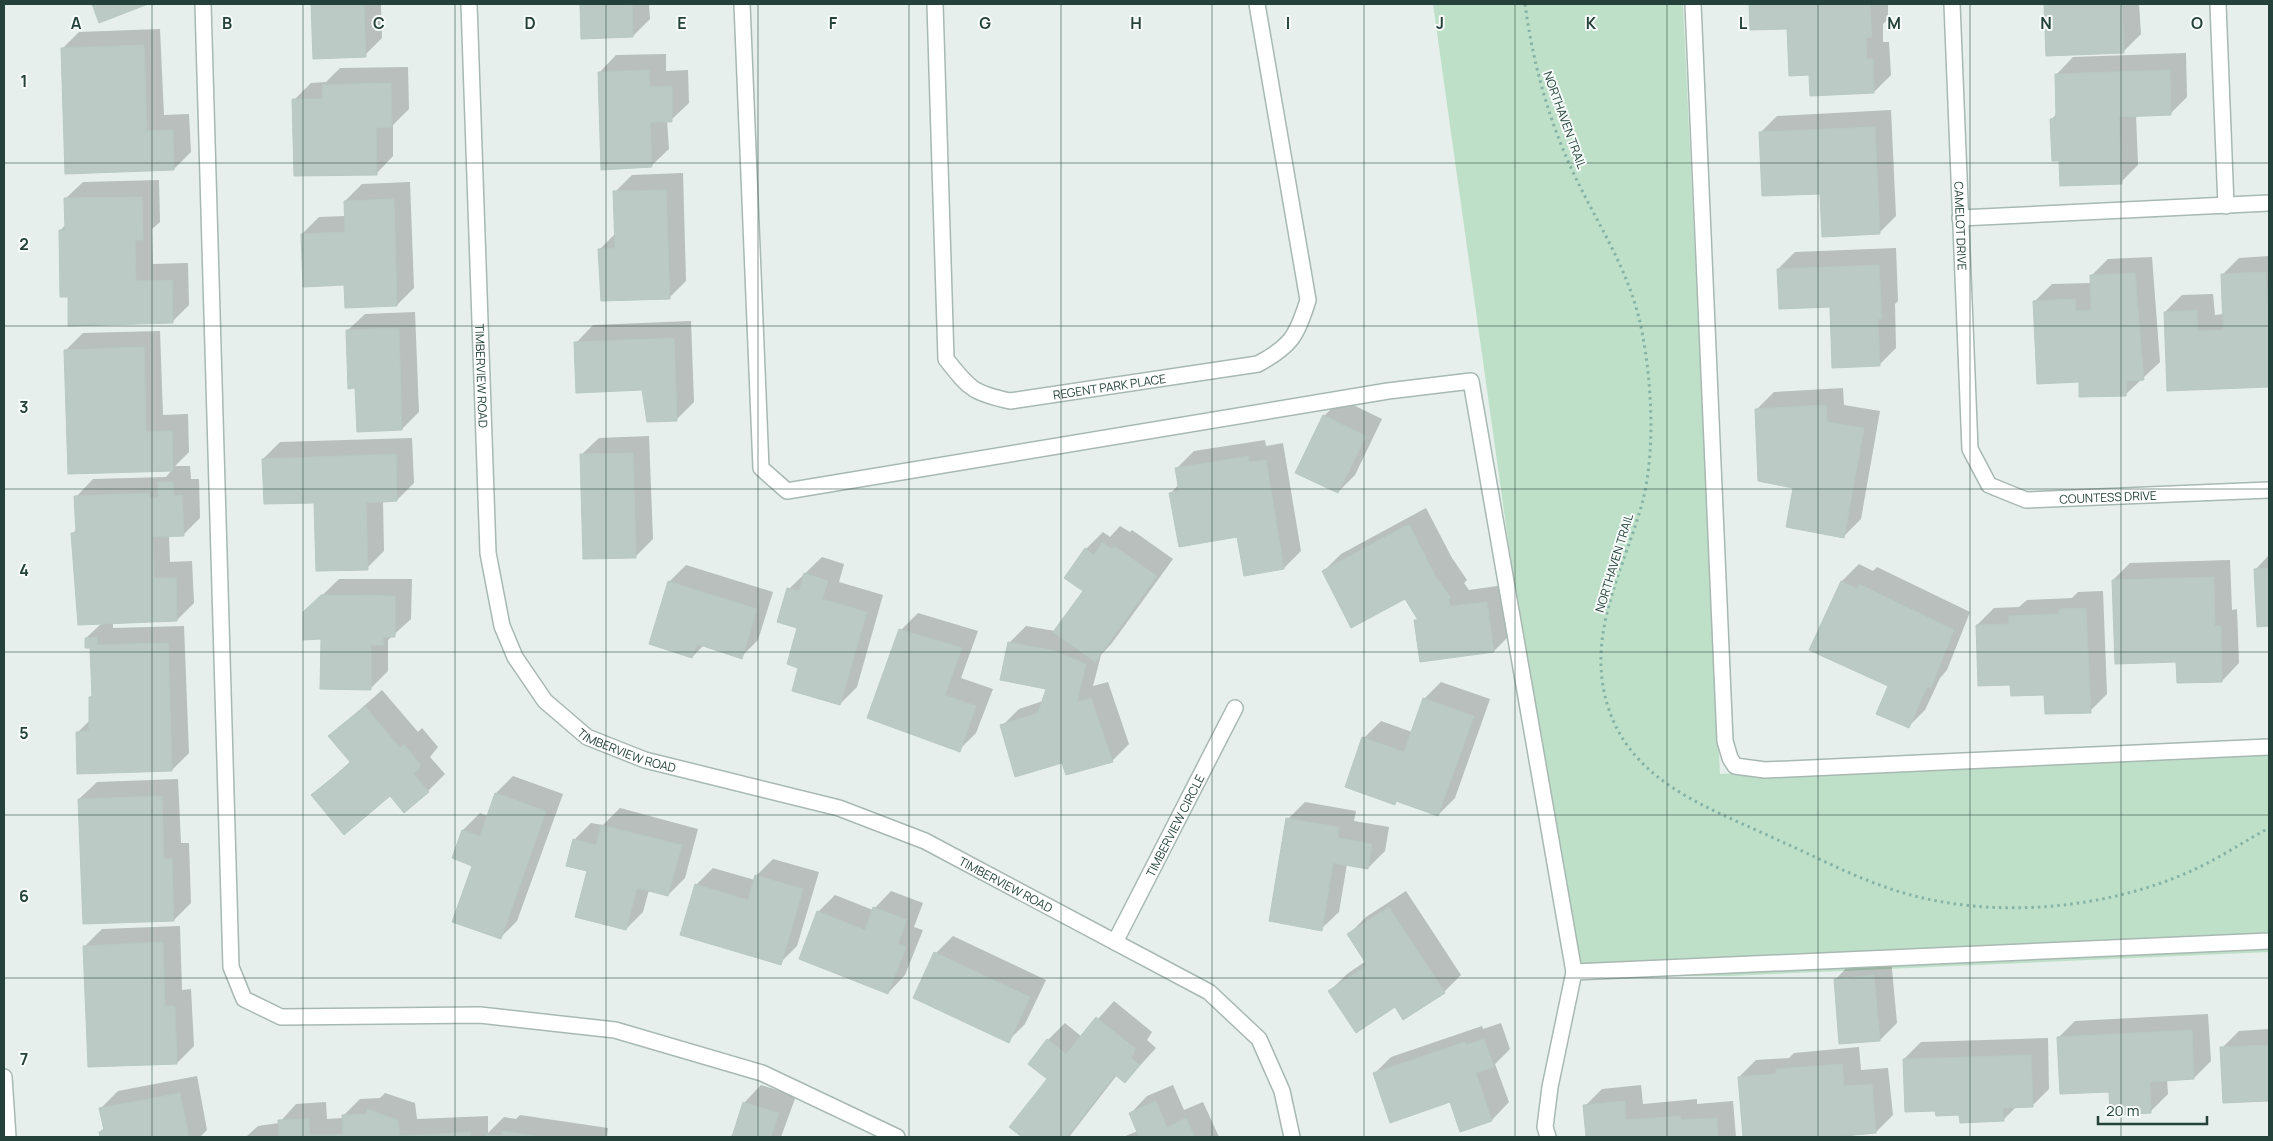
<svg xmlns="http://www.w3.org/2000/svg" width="2273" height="1141" viewBox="0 0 2273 1141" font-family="Manrope,sans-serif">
  <rect width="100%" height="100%" fill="#e6efeb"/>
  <polygon fill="#bfe0c8" points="1433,4 1683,4 1720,774 2269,749 2269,952 1730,976 1569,976"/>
  <g fill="#0003">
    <polygon points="93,4 145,4 100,21"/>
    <polygon points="312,4 381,4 382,38 365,55 314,58"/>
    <polygon points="581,4 649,4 650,19 633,36 582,38"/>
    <polygon points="1750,4 1888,4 1888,19 1883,24 1883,42 1889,42 1891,75 1874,92 1810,74 1789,27 1751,29"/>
    <polygon points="2046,4 2139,4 2141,34 2124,51 2048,54"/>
    <polygon points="160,29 164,115 189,114 191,152 174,169 62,49 79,32"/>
    <polygon points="2186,53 2187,97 2170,114 2136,115 2138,165 2121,182 2060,160 2052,119 2057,113 2056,75 2073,57"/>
    <polygon points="666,54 666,71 688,70 689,103 671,120 667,120 669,149 651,166 599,73 616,55"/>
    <polygon points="408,67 409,109 393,125 393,156 376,174 294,100 311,83 326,82 340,68"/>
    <polygon points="1891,110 1896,216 1879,233 1821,192 1760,133 1777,116"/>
    <polygon points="683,173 686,281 669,298 600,249 616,233 615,192 632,175"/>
    <polygon points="159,180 160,222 152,229 153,264 188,263 189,305 172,322 60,231 66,224 65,199 83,182"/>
    <polygon points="410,182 414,288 397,305 346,284 302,234 319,217 345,216 345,201 362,184"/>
    <polygon points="1896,248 1898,301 1895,304 1896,348 1879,365 1832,305 1778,269 1795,252"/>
    <polygon points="2269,256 2269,384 2268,385 2165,312 2182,295 2213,294 2215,315 2224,314 2222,275 2239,258"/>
    <polygon points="2152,257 2160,362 2126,394 2080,381 2035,301 2052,284 2091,283 2091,276 2108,259"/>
    <polygon points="415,312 419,412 402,429 356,387 347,331 365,314"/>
    <polygon points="691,321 694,402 677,419 643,389 576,343 593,325"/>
    <polygon points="160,331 163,415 188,414 189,452 175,466 190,466 191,479 199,479 200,518 183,535 169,535 170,562 192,561 194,603 177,620 113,623 113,628 184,626 189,753 172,770 77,733 90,720 90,697 93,694 91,647 86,638 102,623 73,533 77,529 76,497 93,479 166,477 173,469 70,473 66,350 83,333"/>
    <polygon points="1843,388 1844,405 1880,411 1861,519 1844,536 1794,487 1757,409 1774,392"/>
    <polygon points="1341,399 1382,419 1355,475 1338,492 1324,416"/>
    <polygon points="649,436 653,539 636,556 581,455 599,438"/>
    <polygon points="412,438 414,483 397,500 383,501 384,551 367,568 315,502 263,459 280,442"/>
    <polygon points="1265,440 1266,446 1283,443 1301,551 1284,568 1238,536 1171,493 1179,484 1177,468 1194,451"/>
    <polygon points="1426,508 1452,558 1467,580 1464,583 1469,590 1504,585 1511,634 1494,651 1415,621 1418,618 1405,597 1324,571 1341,554"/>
    <polygon points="1120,526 1130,532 1132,530 1173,559 1112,643 1101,655 1093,686 1108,682 1129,744 1112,761 1062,761 1002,726 1019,709 1043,701 1048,688 1009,643 1026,626 1055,631 1084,591 1066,577 1086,549 1103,532 1110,537"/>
    <polygon points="2269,555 2269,625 2259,626 2256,569"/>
    <polygon points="822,557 844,564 839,582 883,595 857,687 840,704 800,667 799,627 789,589"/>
    <polygon points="2230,560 2232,610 2237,609 2239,663 2222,681 2113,580 2130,563"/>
    <polygon points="1859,564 1873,571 1877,567 1970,612 1947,670 1940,678 1925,710 1908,727 1842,581"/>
    <polygon points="686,565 773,592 758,640 741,657 704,645 692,657 669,582"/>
    <polygon points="339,579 412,579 411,619 388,640 388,671 371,688 322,638 304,613"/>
    <polygon points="2103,591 2107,694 2090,711 2046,694 2011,683 1977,625 1994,608 2019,607 2027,600 2072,598 2078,592"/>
    <polygon points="918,613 978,631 961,678 993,689 976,733 959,750 901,630"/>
    <polygon points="1441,682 1490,699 1455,798 1438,815 1397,801 1395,803 1364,738 1381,721 1412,732 1424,699"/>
    <polygon points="382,690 418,732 422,728 438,747 430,757 445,774 428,791 390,794 313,795 351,761 330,736"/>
    <polygon points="513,776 563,794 517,921 500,938 474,865 453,857 463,830 480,813 488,816 496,793"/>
    <polygon points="178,779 181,843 189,843 191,903 174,920 79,799 97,782"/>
    <polygon points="1305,802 1356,811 1354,821 1389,827 1385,851 1368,868 1347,864 1339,912 1321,929 1288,819"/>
    <polygon points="620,808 698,829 685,878 668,895 649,890 643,912 626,929 588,870 574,840 591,823 603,825"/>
    <polygon points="773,859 819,872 797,946 780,963 696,885 713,868 755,880 756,876"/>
    <polygon points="891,891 923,903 914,927 923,930 905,975 888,993 818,912 835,895 873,910"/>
    <polygon points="1406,891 1461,975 1444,992 1404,1018 1395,1005 1330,991 1347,974 1366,961 1349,934 1366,917"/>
    <polygon points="180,926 182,990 191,989 194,1046 177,1063 85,946 102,929"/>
    <polygon points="953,936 1046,980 1025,1024 1008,1041 914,997 936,953"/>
    <polygon points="1891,959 1897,1023 1880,1040 1835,980 1852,962"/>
    <polygon points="1114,1001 1152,1032 1147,1040 1156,1048 1125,1082 1117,1075 1069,1137 1024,1137 1011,1127 1048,1079 1048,1040 1065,1023 1082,1037"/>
    <polygon points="2208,1014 2211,1061 2194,1078 2167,1079 2168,1094 2151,1111 2110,1091 2058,1038 2075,1021"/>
    <polygon points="1501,1023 1510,1049 1495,1064 1509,1102 1492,1120 1461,1130 1451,1100 1374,1074 1391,1057 1482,1026 1483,1029"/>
    <polygon points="2269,1029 2269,1100 2224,1102 2222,1048 2239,1031"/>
    <polygon points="2048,1038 2049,1089 2032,1106 2017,1106 2003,1120 1936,1109 1904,1059 1921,1042"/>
    <polygon points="1859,1047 1861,1070 1888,1068 1893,1115 1876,1132 1851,1134 1852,1137 1744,1137 1739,1077 1756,1060 1789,1058 1794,1053"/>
    <polygon points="197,1076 207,1130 200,1137 101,1137 100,1132 105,1127 101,1108 118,1091"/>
    <polygon points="761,1085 796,1096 781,1137 730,1137 735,1132 744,1103"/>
    <polygon points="1173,1085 1184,1110 1203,1102 1219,1137 1123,1137 1138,1131 1130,1114 1147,1096"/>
    <polygon points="1641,1085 1643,1104 1697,1099 1697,1104 1733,1101 1736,1137 1587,1137 1585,1106 1602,1089"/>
    <polygon points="385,1093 415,1103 417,1119 488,1116 488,1133 504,1117 516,1119 520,1115 608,1128 607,1137 369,1137 369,1135 363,1135 363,1137 246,1137 258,1126 279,1123 296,1104 326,1102 327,1119 343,1118 343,1116 360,1099 380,1098"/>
  </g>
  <g fill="#bbcac4" stroke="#b8c9c2">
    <polygon points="92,4 148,4 99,23"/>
    <polygon points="311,4 377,4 364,5 366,57 313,59"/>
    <polygon points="580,4 632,4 633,37 581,39"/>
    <polygon points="1749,4 1870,4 1872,37 1866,38 1867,59 1873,59 1874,93 1810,96 1809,75 1789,76 1787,29 1750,30"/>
    <polygon points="2044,4 2122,4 2124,53 2046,56"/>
    <polygon points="144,45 147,131 173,130 174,170 65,174 61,48"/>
    <polygon points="649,70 650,87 672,86 672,122 650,122 652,167 601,170 598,72"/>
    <polygon points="2170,70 2171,115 2119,117 2122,184 2060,186 2059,161 2052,161 2050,119 2056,118 2055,74"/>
    <polygon points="391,83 392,127 376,128 377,175 294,176 292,99 323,99 322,85"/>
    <polygon points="1875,127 1880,234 1822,237 1820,194 1762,196 1759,132"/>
    <polygon points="666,190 670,299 601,301 598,249 615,248 613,191"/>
    <polygon points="142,197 143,240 135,240 136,281 172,280 173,323 68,326 68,297 60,297 59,230 65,230 64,198"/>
    <polygon points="394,199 397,306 345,308 344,285 303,287 301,234 345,232 344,201"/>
    <polygon points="1879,265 1882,319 1878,319 1880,366 1832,368 1830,307 1779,309 1777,269"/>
    <polygon points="2266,272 2269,333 2268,387 2167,391 2164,312 2197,310 2198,331 2223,330 2221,274"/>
    <polygon points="2135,273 2144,380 2127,381 2126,396 2079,397 2079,382 2037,384 2033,301 2075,299 2076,311 2091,310 2090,275"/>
    <polygon points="399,328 402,430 357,432 355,388 348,389 346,330"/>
    <polygon points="674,338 677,421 647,422 642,390 576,393 574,342"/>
    <polygon points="144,347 146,432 172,431 173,471 68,474 64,350"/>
    <polygon points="1826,405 1827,422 1864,428 1844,538 1786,527 1793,488 1758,481 1755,409"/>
    <polygon points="1323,415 1366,436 1338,493 1295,473"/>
    <polygon points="633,453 636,558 583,559 580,454"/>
    <polygon points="396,454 397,501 366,503 368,570 316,571 314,503 264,504 262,459"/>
    <polygon points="1248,456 1249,462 1266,460 1284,569 1244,576 1237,537 1179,547 1169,493 1179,491 1175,468"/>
    <polygon points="158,482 173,482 174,496 182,495 184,536 152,537 154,578 176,578 177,621 78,625 71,533 76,533 74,496 149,493 149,498 158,498"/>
    <polygon points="1409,524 1435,575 1451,598 1448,600 1451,606 1487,602 1494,652 1420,662 1414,620 1418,620 1405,599 1351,628 1322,571"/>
    <polygon points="1102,542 1112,549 1114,546 1157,576 1095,662 1053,632 1083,591 1064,578 1085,548 1094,555"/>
    <polygon points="2269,568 2269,626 2257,627 2254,569"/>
    <polygon points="804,573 828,581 822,599 867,612 840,705 792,691 798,668 787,664 797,628 777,622 787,588 799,591"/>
    <polygon points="2214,577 2215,626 2221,626 2222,682 2177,683 2176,662 2115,664 2112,580"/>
    <polygon points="668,581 757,609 742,659 697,644 692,658 649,644"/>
    <polygon points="1841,581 1857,588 1859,584 1954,630 1931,688 1927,687 1909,728 1876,714 1888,686 1809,650"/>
    <polygon points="321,595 395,596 395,637 383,637 384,645 371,645 371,690 320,689 321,639 303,640 303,612"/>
    <polygon points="2086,608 2091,713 2045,714 2044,695 2011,696 2010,685 1978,686 1976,625 2009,624 2009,616 2059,614 2059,609"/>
    <polygon points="899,629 962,648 945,695 976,706 960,752 867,718"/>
    <polygon points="97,637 97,645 168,643 172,771 77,774 76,732 89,731 89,697 92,697 90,648 85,648 85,638"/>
    <polygon points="1008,642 1055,651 1086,664 1077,702 1091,698 1113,762 1066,775 1062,763 1015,777 1000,725 1038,713 1046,689 1000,680"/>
    <polygon points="1423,698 1474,716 1438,816 1396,801 1395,805 1345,787 1362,737 1404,752"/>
    <polygon points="365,706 400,748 404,744 421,765 414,774 429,792 404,813 390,796 344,835 311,795 351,763 328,736"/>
    <polygon points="495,793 546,811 501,939 452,922 472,866 452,858 462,830 480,836"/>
    <polygon points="162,796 164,859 172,859 174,921 83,924 78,799"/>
    <polygon points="1286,818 1339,827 1338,838 1372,844 1368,869 1333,863 1322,931 1269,921"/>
    <polygon points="601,825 682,845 668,896 637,888 626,930 575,917 587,871 566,866 573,839 596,845"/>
    <polygon points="755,875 803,889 781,965 680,935 695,884 748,900"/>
    <polygon points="873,907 907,920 898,944 906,947 888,994 799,959 817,911 865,930"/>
    <polygon points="1389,907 1445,993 1403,1020 1395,1007 1356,1033 1328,991 1367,965 1347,934"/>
    <polygon points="163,942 165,1006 175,1006 177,1064 88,1067 83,946"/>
    <polygon points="934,952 1030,997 1009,1043 913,998"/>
    <polygon points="1874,975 1880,1041 1839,1044 1834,979"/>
    <polygon points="1096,1017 1136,1049 1131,1058 1140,1065 1125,1083 1115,1075 1067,1137 1022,1137 1009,1127 1047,1079 1028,1064 1047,1039 1066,1054"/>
    <polygon points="2192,1030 2194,1079 2150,1082 2151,1113 2110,1115 2109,1092 2060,1094 2057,1037"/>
    <polygon points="1484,1039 1494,1067 1476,1073 1492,1121 1460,1132 1450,1102 1390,1123 1373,1073 1465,1042 1466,1045"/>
    <polygon points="2269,1045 2269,1101 2223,1103 2220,1047"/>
    <polygon points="2031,1055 2033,1107 2003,1108 2004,1121 1960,1123 1959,1115 1936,1116 1935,1111 1905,1112 1903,1059"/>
    <polygon points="1842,1064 1844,1086 1872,1084 1876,1133 1834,1137 1743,1137 1738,1077 1776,1074 1776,1069"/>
    <polygon points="180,1093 189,1137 100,1137 99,1132 104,1130 99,1108"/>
    <polygon points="1156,1101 1167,1127 1186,1118 1195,1137 1139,1137 1129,1113"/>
    <polygon points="1625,1101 1626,1120 1680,1116 1681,1120 1717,1118 1718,1137 1586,1137 1583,1105"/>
    <polygon points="743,1102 779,1113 771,1137 732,1137"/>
    <polygon points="367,1109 398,1120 400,1136 471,1132 471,1137 273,1137 279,1136 278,1120 309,1119 310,1135 343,1134 342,1115 367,1114"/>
    <polygon points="502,1131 541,1137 486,1137 486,1134 502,1136"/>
  </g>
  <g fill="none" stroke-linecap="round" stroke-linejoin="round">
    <defs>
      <g id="lane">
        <polyline points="203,4 231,967 244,999 281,1017 480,1015 615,1030 762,1073 897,1137"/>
        <polyline points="742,4 761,468 787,491 1388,391 1471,381 1574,972"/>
        <polyline points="1693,4 1725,741 1730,758 1735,766 1765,770 2269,747"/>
        <polyline points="2218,4 2226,206"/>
        <polyline points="1960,218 2269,203"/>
        <polyline points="1548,1137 1545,1127 1550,1087 1574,972 2269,941"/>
      </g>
      <g id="street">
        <path id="s1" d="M 469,4 L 488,553 L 502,626 L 515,657 L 545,701 L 587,737 L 645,760 L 839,808 L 925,841 L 1209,992 L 1259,1039 L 1282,1091 L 1292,1137"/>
        <path id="s2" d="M 935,4 L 946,359 C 969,388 972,393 1010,401 L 1258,364 C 1291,346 1297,336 1308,300 L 1257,4"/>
        <path id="s3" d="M 1952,4 L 1970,449 L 1989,485 L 2026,500 L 2269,490"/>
        <path id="s4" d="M 1115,942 L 1235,708"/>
        <polyline points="4,1077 8,1137"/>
      </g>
    </defs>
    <use href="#lane" stroke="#a8b8b2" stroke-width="18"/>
    <use href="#street" stroke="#a8b8b2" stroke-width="18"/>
    <path stroke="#86b3a5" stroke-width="3" stroke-dasharray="2.5 4" stroke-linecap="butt" d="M 1525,4 C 1532,57 1546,111 1568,161 C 1595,223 1631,268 1643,337 C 1652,387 1655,451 1643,500 C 1627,561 1592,621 1603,686 C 1619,779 1703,805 1778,840 C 1816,857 1854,877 1894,890 C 1940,905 1991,910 2040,907 C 2090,904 2145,892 2191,871 C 2218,859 2243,842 2269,828"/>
    <use href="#lane" stroke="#fff" stroke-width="15"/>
    <use href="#street" stroke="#fff" stroke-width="15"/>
  </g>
  <path fill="none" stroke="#24423a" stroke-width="1" stroke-opacity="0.55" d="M 152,4 L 152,1137M 303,4 L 303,1137M 455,4 L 455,1137M 606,4 L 606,1137M 758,4 L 758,1137M 909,4 L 909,1137M 1061,4 L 1061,1137M 1212,4 L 1212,1137M 1364,4 L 1364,1137M 1515,4 L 1515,1137M 1667,4 L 1667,1137M 1818,4 L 1818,1137M 1970,4 L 1970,1137M 2121,4 L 2121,1137M 4,163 L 2269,163M 4,326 L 2269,326M 4,489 L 2269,489M 4,652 L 2269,652M 4,815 L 2269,815M 4,978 L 2269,978"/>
  <g text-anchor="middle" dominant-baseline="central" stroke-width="4" stroke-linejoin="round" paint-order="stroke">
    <g font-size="12" fill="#24423a" stroke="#f7fbf9">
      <text transform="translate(1565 120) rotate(70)">NORTHAVEN TRAIL</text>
      <text stroke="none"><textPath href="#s3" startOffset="222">CAMELOT DRIVE</textPath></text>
      <text stroke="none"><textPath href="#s1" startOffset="372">TIMBERVIEW ROAD</textPath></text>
      <text stroke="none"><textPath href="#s2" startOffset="535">REGENT PARK PLACE</textPath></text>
      <text stroke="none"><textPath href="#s3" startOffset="608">COUNTESS DRIVE</textPath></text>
      <text transform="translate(1614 563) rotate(-73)">NORTHAVEN TRAIL</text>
      <text stroke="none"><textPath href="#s1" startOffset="808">TIMBERVIEW ROAD</textPath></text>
      <text stroke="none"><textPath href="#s4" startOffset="131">TIMBERVIEW CIRCLE</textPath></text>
      <text stroke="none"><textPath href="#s1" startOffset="1212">TIMBERVIEW ROAD</textPath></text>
    </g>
  </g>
  <g font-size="16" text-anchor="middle" font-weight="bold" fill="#24423a" stroke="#f7fbf9" stroke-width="4" stroke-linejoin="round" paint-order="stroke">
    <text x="76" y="29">A</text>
    <text x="227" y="29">B</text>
    <text x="379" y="29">C</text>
    <text x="530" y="29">D</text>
    <text x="682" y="29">E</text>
    <text x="833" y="29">F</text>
    <text x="985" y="29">G</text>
    <text x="1136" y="29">H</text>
    <text x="1288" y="29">I</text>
    <text x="1440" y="29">J</text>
    <text x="1591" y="29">K</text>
    <text x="1743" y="29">L</text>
    <text x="1894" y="29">M</text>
    <text x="2046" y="29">N</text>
    <text x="2197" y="29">O</text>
    <text x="24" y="87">1</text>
    <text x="24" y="250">2</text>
    <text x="24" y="413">3</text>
    <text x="24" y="576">4</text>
    <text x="24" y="739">5</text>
    <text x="24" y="902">6</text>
    <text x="24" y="1065">7</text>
  </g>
  <rect width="2273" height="1141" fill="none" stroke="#24423a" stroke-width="10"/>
  <path d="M2098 1116v8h109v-8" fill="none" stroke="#24423a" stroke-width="2.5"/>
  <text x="2106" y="1116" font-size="15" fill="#24423a" stroke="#f7fbf9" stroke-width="4" paint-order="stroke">20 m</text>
</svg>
